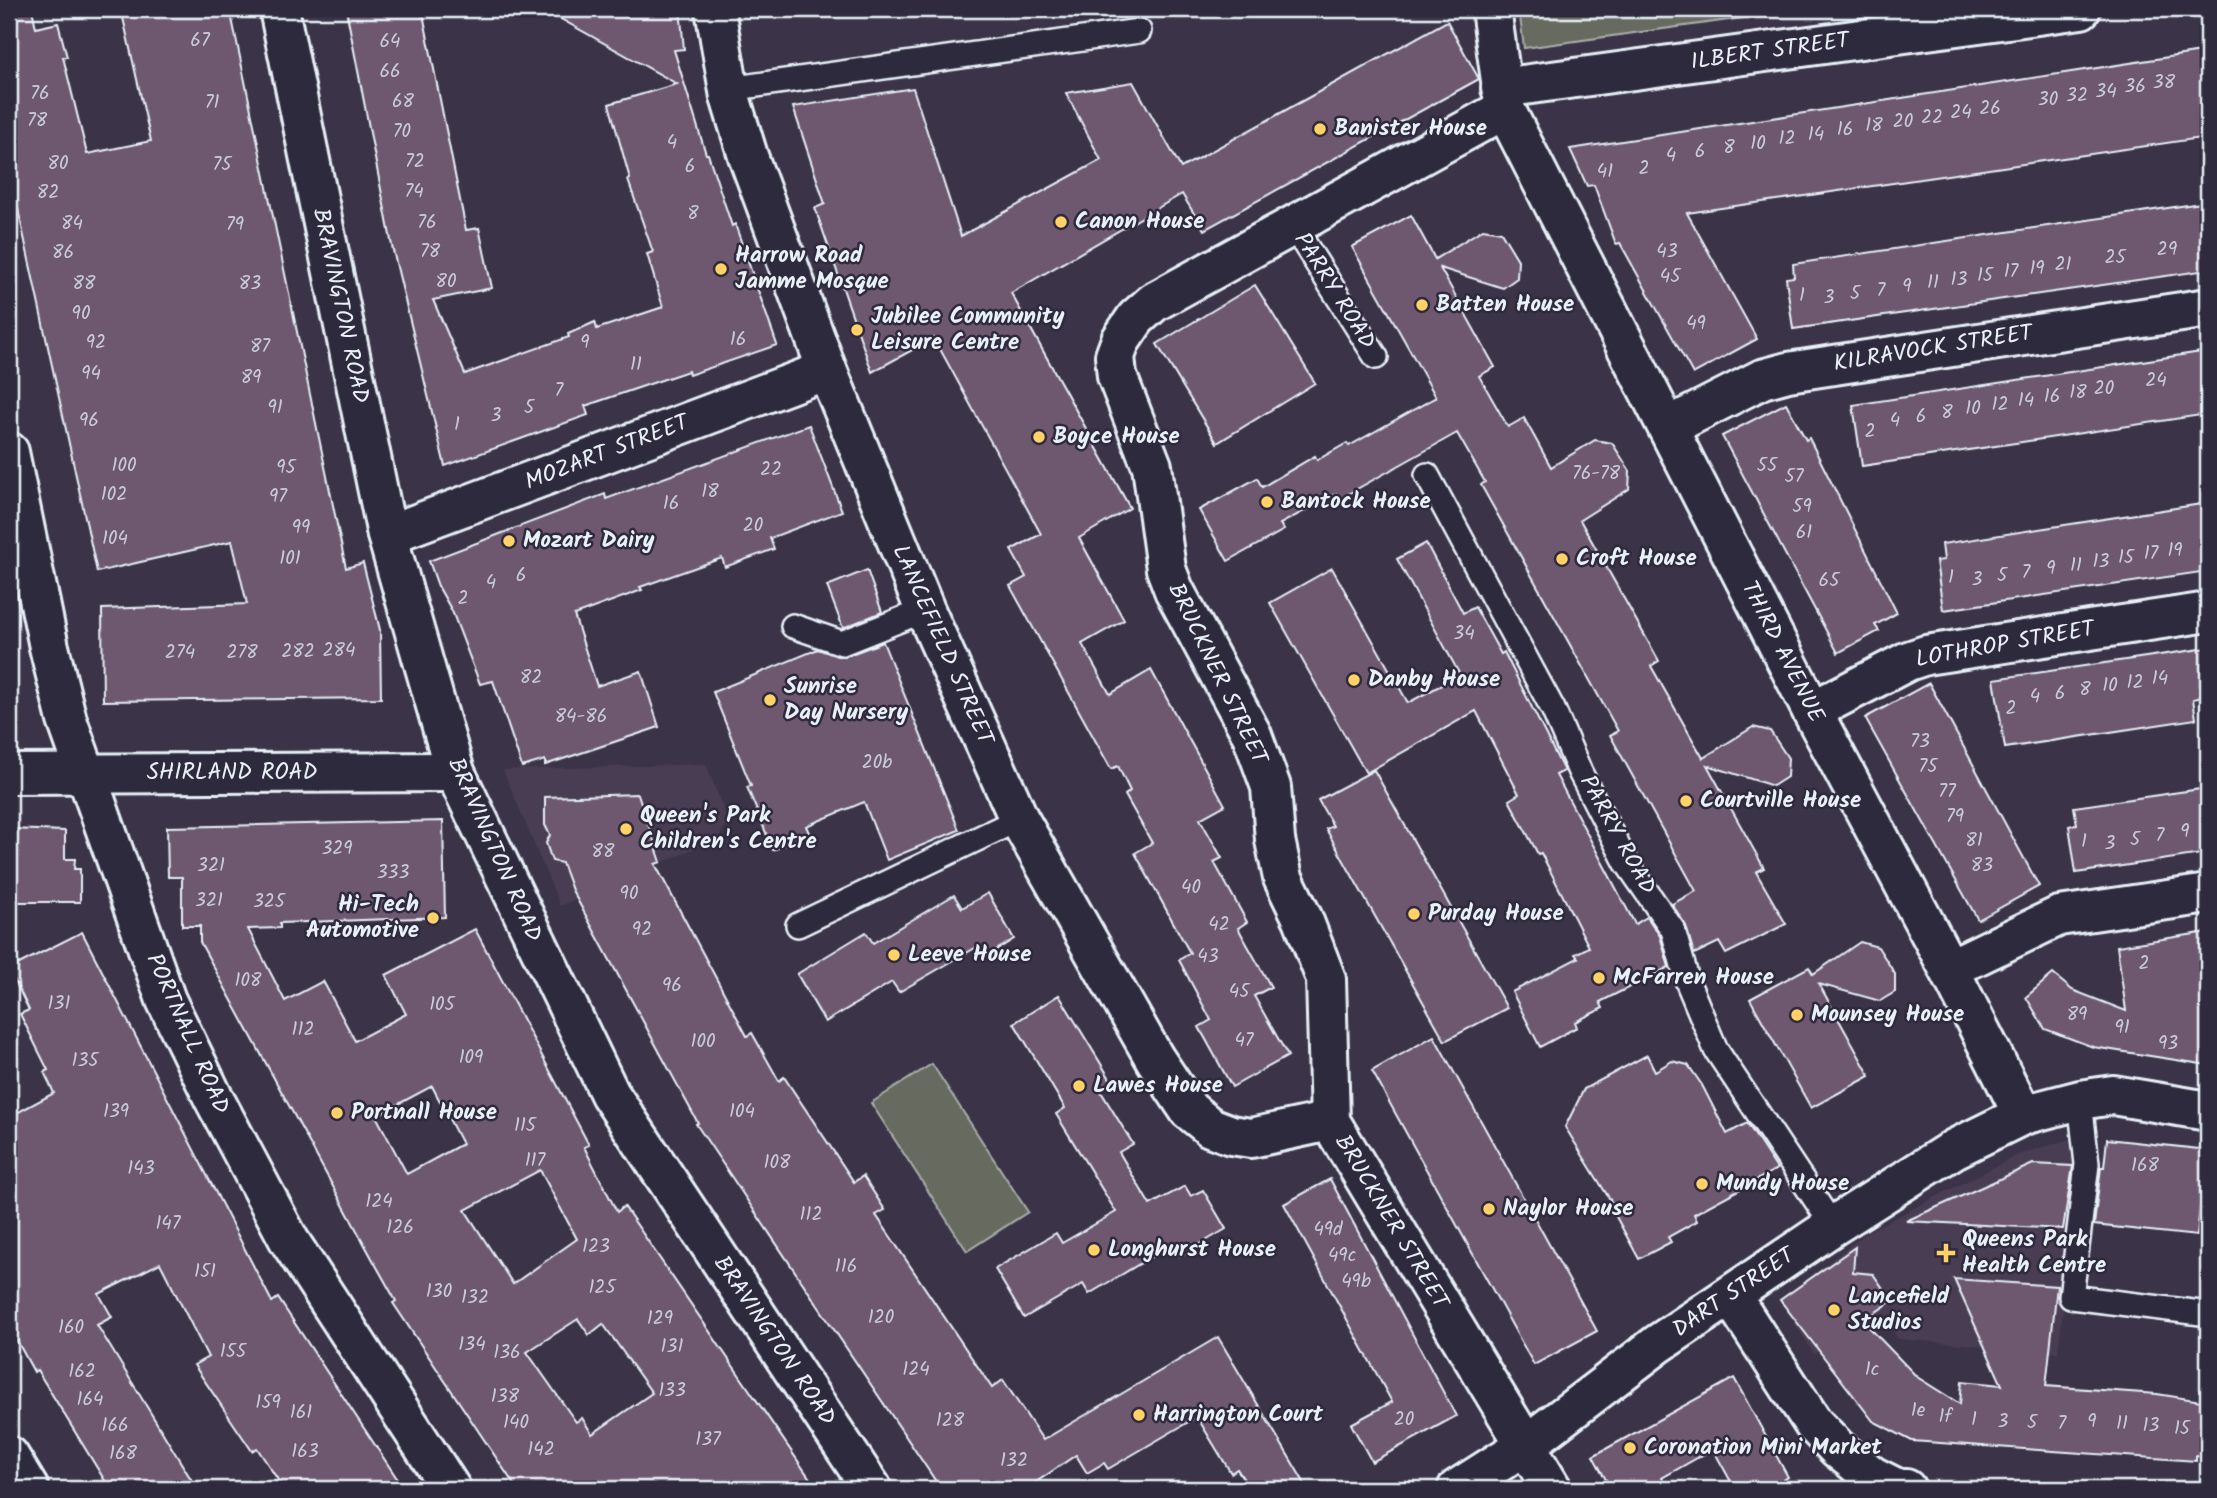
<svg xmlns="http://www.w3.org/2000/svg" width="2217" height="1498" viewBox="0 0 2217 1498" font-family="Kalam,sans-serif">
  <rect width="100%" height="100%" fill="#3b3347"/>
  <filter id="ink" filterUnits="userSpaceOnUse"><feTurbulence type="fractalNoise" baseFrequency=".0143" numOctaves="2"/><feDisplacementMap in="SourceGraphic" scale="14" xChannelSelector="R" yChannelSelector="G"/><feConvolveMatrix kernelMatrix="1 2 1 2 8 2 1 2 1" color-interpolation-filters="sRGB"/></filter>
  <g filter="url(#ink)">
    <g fill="#4a3e53">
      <polygon points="706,764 728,821 719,838 560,906 503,770"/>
      <polygon points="2084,1135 2058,1352 1898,1339 1882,1313 1814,1354 1780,1300 1869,1231 2020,1154"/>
    </g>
    <g fill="#666b5e" stroke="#a7aeab" stroke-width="2">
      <polygon points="1519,9 1809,9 1524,48"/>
      <polygon points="932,1064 1028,1212 967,1251 871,1103"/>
    </g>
    <g fill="#6d5970" stroke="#e8f1f8" stroke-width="2" fill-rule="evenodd">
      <polygon points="9,9 32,9 36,28 58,23 67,57 63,57 87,154 151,141 121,9 230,9 346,568 363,563 380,630 381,698 103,701 102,609 247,604 232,541 97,572 9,168"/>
      <polygon points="346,9 422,9 466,230 479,228 492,288 433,300 465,374 569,337 568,334 595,322 597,329 663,307 647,254 653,252 628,180 630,179 609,104 677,84 543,9 680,9 684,49 674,50 706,154 708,154 732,226 735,224 777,345 689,375 688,371 585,406 588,415 445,466 392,246"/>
      <polygon points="1447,21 1479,79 1204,230 1182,194 1011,293 1130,508 1079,538 1124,620 1082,644 1110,694 1151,670 1225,805 1200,819 1222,858 1214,862 1247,922 1238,928 1271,987 1254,996 1288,1056 1232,1087 1199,1027 1211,1020 1179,960 1190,953 1135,853 1152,843 1125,795 1130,791 1118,766 1111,769 1010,586 1026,577 1011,550 1041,534 934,338 872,372 815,208 825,204 793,107 913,88 961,236 1101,160 1066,93 1133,82 1181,168"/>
      <polygon points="2208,51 2208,137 1687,213 1757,339 1693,374 1620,243 1616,244 1594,185 1587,186 1570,149"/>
      <polygon points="2208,202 2208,270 1793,329 1786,278 1794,277 1793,264"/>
      <polygon points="1411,215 1435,259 1483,229 1501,232 1518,260 1517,278 1503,288 1440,268 1495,367 1479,376 1508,427 1524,418 1551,467 1595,440 1612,443 1630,471 1629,489 1580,520 1659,661 1651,666 1703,758 1753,727 1770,731 1788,758 1787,777 1773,786 1707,765 1764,868 1756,872 1786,924 1726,954 1719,942 1694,954 1686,926 1672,904 1696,891 1610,735 1618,731 1481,485 1485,482 1457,433 1339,499 1336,494 1280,524 1284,530 1228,561 1199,510 1257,478 1262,487 1315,456 1317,460 1347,443 1349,446 1436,397 1352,247"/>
      <polygon points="1255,285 1315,383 1217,443 1157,344"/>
      <polygon points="2208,351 2208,414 1862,466 1853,405"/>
      <polygon points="1786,403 1806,440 1809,438 1897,613 1875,625 1879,631 1838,653 1722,436"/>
      <polygon points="809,425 842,511 770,538 774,549 725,567 722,558 640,587 642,590 574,615 597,686 641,671 659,727 545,765 545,760 522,767 493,681 480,684 452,611 438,586 429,561 605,494 606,499"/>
      <polygon points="2208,503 2208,571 1943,610 1936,561 1944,560 1942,544"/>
      <polygon points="1426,543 1463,613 1475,607 1501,654 1504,652 1564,771 1556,775 1635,924 1647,917 1660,936 1669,967 1600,1002 1603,1008 1575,1022 1577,1027 1540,1047 1512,992 1578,958 1575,954 1589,947 1541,853 1538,854 1509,800 1519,794 1476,711 1366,773 1270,603 1332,568 1408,703 1460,675 1397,559"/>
      <polygon points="867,570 882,612 843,628 827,586"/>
      <polygon points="883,642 959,830 887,860 864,802 806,826 810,835 773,850 747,787 751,786 713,692 818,649 837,656 846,656"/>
      <polygon points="2208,648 2208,696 2193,699 2196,719 2005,748 1994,679"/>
      <polygon points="1929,683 2039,886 1978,920 1865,718"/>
      <polygon points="1374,770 1507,1008 1445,1041 1326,829 1333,826 1318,800"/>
      <polygon points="2208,788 2208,853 2076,873 2069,826 2077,824 2074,807"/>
      <polygon points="638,794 661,862 655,864 747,1036 752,1033 779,1081 784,1077 854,1182 863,1176 885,1210 876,1215 992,1388 1003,1380 1043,1440 1218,1337 1308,1489 1250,1489 1237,1469 1231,1473 1197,1417 1108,1469 1104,1463 1087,1473 1076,1455 1026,1489 941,1489 696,1124 698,1123 572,890 562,863 552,861 546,843 550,835 545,825 545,797"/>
      <path d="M 443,821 L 445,917 L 280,923 L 280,928 L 248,929 L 285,1001 L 323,981 L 355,1041 L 406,1014 L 386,975 L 475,929 L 589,1145 L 584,1147 L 617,1212 L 624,1206 L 817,1489 L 517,1489 L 393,1303 L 396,1301 L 373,1260 L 200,942 L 200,926 L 182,926 L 182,877 L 168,877 L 167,827 ZM 432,1086 L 462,1144 L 407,1174 L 376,1116 ZM 540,1170 L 577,1239 L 513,1284 L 465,1210 ZM 578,1319 L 589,1335 L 603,1324 L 652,1393 L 592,1434 L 582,1418 L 576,1422 L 527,1352 Z"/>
      <polygon points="9,829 65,831 65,859 75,859 74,869 80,869 80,902 9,902"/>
      <polygon points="988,893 1014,939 982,959 975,948 899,992 892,982 825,1022 797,974 866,932 873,943 954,895 962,908"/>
      <polygon points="82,932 272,1302 278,1298 404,1489 284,1489 257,1448 252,1451 194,1365 208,1357 160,1263 99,1294 112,1317 97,1325 197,1489 110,1489 37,1370 34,1372 9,1326 9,1117 54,1093 44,1072 48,1070 20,1014 29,1010 9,969"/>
      <polygon points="2208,932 2208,1065 2093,1047 2045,1029 2026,997 2053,974 2072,990 2126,1011 2117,946"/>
      <polygon points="1860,942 1878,947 1895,974 1895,992 1880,1001 1819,984 1870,1076 1811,1108 1750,999 1809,967 1813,974"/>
      <polygon points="1059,995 1112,1082 1100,1090 1133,1144 1119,1152 1150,1205 1185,1186 1191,1196 1203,1190 1226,1229 1180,1256 1173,1244 1089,1294 1083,1284 1024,1318 995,1269 1056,1233 1062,1243 1116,1212 1056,1114 1065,1108 1014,1023"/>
      <polygon points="1434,1036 1597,1331 1534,1365 1372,1071"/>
      <polygon points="1647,1055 1655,1071 1672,1061 1688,1065 1702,1085 1727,1134 1747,1123 1777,1169 1694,1214 1697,1221 1668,1237 1671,1242 1639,1259 1614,1213 1617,1211 1565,1127 1584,1089"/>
      <polygon points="2107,1139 2208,1150 2208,1196 2201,1196 2197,1236 2094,1225 2101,1167 2104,1167"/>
      <polygon points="2033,1164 2073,1166 2063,1229 1906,1221"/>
      <polygon points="1330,1179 1456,1416 1372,1462 1351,1424 1392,1402 1284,1204"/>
      <polygon points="1855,1247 1853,1272 1873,1274 1892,1301 1863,1321 1917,1377 1960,1404 1962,1381 2002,1385 1954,1279 2057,1286 2046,1386 2157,1394 2208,1402 2208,1458 2196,1456 2196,1461 1912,1441 1873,1421 1780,1300"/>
      <polygon points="1734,1378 1788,1477 1766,1489 1735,1489 1713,1449 1662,1478 1668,1489 1611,1489 1593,1456"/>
    </g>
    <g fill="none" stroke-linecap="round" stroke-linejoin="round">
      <defs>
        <g id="service">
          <polyline points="729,89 1139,31"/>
          <polyline points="1292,224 1376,357"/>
          <polyline points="1427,475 1553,709 1580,772 1626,862 1673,930 1688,983 1716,1050 1833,1226"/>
          <polyline points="793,626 842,643 925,610"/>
          <polyline points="798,925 1019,819"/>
          <polyline points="2080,1100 2087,1164 2071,1297 2201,1313"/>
        </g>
        <g id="minor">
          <polyline points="279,9 387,535 455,772 610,1094 872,1489"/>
          <polyline points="715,9 730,97 748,156 827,370 925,610 1019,819 1155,1059 1189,1110 1210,1127 1231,1135 1251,1138 1330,1121"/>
          <polyline points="1491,9 1505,109 1812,711 1949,969 2023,1115 2080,1100 2113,1095 2208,1111"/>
          <polyline points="1501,88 2081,9"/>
          <polyline points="1505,109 1154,302 1136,318 1121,340 1115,356 1117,376 1152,466 1166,569 1174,590 1252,735 1271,787 1275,840 1283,878 1303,919 1326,979 1330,1121 1552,1489"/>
          <polyline points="1668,427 1762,379 1788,372 2208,308"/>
          <polyline points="9,452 49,647 67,720 166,1000 213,1097 289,1240 451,1489"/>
          <polyline points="387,535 827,370"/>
          <polyline points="1812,711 1908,661 1926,655 2208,612"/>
          <polyline points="9,774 455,772"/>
          <polyline points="1949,969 2059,916 2208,894"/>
          <polyline points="1731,1296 1813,1423 1838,1449 1872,1476 1898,1489 1906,1489"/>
          <polyline points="9,1456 29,1489"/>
          <polyline points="1457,1489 1526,1445 1658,1344 1833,1226 1954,1149 2023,1115"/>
        </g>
      </defs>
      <use href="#service" stroke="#e8f1f8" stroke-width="28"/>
      <use href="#minor" stroke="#e8f1f8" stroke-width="44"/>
      <use href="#service" stroke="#2f2a3d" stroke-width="23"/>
      <use href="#minor" stroke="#2f2a3d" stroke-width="38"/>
    </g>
  </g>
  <g fill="#ffd166" stroke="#2f2a3d" stroke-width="2.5">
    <circle cx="1320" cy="129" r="7"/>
    <circle cx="1061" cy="222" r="7"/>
    <circle cx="721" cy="269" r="7"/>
    <circle cx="1422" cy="305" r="7"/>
    <circle cx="857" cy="330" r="7"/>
    <circle cx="1039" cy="437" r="7"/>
    <circle cx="1267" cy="502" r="7"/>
    <circle cx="509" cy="541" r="7"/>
    <circle cx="1562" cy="559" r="7"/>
    <circle cx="1354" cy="680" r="7"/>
    <circle cx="770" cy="700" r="7"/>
    <circle cx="1686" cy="801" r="7"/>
    <circle cx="626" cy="829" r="7"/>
    <circle cx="1414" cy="914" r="7"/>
    <circle cx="433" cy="918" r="7"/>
    <circle cx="894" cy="955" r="7"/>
    <circle cx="1599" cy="978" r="7"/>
    <circle cx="1797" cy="1015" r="7"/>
    <circle cx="1079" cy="1086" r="7"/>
    <circle cx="337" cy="1113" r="7"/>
    <circle cx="1702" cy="1184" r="7"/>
    <circle cx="1489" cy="1209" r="7"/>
    <circle cx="1094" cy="1250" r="7"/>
    <path d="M1942.5 1242.5h7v7h7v7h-7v7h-7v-7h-7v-7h7z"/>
    <circle cx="1834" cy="1310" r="7"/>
    <circle cx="1139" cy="1415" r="7"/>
    <circle cx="1630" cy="1448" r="7"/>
  </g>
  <g text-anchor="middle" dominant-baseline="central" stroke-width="5" stroke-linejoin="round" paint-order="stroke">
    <g font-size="19" fill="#c9cbd6">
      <text x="200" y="41">67</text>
      <text x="390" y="42">64</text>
      <text x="390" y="72">66</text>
      <text x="2164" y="83">38</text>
      <text x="2135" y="87">36</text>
      <text x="2106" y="92">34</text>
      <text x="40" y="94">76</text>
      <text x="2077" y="96">32</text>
      <text x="2048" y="100">30</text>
      <text x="403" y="102">68</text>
      <text x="212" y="103">71</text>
      <text x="1990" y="109">26</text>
      <text x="1961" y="113">24</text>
      <text x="1932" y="118">22</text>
      <text x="37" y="121">78</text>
      <text x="1903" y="122">20</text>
      <text x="1874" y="126">18</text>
      <text x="1845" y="130">16</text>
      <text x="402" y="132">70</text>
      <text x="1816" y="135">14</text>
      <text x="1787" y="139">12</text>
      <text x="672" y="143">4</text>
      <text x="1758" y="144">10</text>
      <text x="1729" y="148">8</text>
      <text x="1700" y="152">6</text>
      <text x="1671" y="156">4</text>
      <text x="415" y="162">72</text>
      <text x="58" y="164">80</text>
      <text x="222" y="165">75</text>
      <text x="690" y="167">6</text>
      <text x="1644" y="169">2</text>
      <text x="1605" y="172">41</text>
      <text x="414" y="192">74</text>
      <text x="48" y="193">82</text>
      <text x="693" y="214">8</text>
      <text x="427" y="223">76</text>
      <text x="72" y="224">84</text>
      <text x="235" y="225">79</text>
      <text x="2167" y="250">29</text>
      <text x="430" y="252">78</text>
      <text x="1667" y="252">43</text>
      <text x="63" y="253">86</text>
      <text x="2115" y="258">25</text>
      <text x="2063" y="265">21</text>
      <text x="2037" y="269">19</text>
      <text x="2011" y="272">17</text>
      <text x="1985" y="276">15</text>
      <text x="1670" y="277">45</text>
      <text x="1959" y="280">13</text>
      <text x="446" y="282">80</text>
      <text x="1933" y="283">11</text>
      <text x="84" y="284">88</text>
      <text x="250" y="284">83</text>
      <text x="1907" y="287">9</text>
      <text x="1881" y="291">7</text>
      <text x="1855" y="294">5</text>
      <text x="1802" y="296">1</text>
      <text x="1829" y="298">3</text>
      <text x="81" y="314">90</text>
      <text x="1696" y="324">49</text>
      <text x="738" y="340">16</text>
      <text x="96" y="343">92</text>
      <text x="585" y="343">9</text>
      <text x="260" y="347">87</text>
      <text x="636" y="365">11</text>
      <text x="91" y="374">94</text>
      <text x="251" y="378">89</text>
      <text x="2156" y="381">24</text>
      <text x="2104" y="389">20</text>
      <text x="559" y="391">7</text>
      <text x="2078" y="393">18</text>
      <text x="2052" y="397">16</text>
      <text x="2026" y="401">14</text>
      <text x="2000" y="405">12</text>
      <text x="275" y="408">91</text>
      <text x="529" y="408">5</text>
      <text x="1973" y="409">10</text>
      <text x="1947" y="413">8</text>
      <text x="496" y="416">3</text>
      <text x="1921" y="417">6</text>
      <text x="89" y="421">96</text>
      <text x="1895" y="421">4</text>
      <text x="457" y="425">1</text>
      <text x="1870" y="432">2</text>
      <text x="124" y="466">100</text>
      <text x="1767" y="466">55</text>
      <text x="286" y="468">95</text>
      <text x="771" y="470">22</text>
      <text x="1596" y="474">76-78</text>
      <text x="1794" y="477">57</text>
      <text x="710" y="492">18</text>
      <text x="114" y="495">102</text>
      <text x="278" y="497">97</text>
      <text x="671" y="504">16</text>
      <text x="1802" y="507">59</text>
      <text x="753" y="526">20</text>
      <text x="301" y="528">99</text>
      <text x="1804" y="533">61</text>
      <text x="115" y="539">104</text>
      <text x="2175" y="551">19</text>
      <text x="2151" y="554">17</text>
      <text x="2126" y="558">15</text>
      <text x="290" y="559">101</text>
      <text x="2101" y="562">13</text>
      <text x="2076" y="566">11</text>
      <text x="2051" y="569">9</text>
      <text x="2026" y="573">7</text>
      <text x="521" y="576">6</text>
      <text x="2002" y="576">5</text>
      <text x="1951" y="578">1</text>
      <text x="1977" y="580">3</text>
      <text x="1829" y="581">65</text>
      <text x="491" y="583">4</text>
      <text x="463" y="599">2</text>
      <text x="1464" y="634">34</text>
      <text x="339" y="651">284</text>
      <text x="298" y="652">282</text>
      <text x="180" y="653">274</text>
      <text x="242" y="653">278</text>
      <text x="531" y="678">82</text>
      <text x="2160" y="679">14</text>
      <text x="2135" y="683">12</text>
      <text x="2110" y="686">10</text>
      <text x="2085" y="690">8</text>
      <text x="2060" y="694">6</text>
      <text x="2035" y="697">4</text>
      <text x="2011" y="709">2</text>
      <text x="581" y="717">84-86</text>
      <text x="1920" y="742">73</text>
      <text x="877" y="763">20b</text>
      <text x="1928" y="767">75</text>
      <text x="1947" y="792">77</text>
      <text x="1955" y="817">79</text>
      <text x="2185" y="832">9</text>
      <text x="2160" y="836">7</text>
      <text x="2135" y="840">5</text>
      <text x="1974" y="841">81</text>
      <text x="2084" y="842">1</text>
      <text x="2110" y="844">3</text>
      <text x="337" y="849">329</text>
      <text x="603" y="852">88</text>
      <text x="211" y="866">321</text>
      <text x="1982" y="866">83</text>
      <text x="393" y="873">333</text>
      <text x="1191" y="888">40</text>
      <text x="629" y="894">90</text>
      <text x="209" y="901">321</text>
      <text x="269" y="902">325</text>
      <text x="1219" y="925">42</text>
      <text x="642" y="930">92</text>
      <text x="1208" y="957">43</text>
      <text x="2144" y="964">2</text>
      <text x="248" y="981">108</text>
      <text x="672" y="986">96</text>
      <text x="1239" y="992">45</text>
      <text x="59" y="1004">131</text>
      <text x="442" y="1005">105</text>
      <text x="2077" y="1015">89</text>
      <text x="2122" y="1028">91</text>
      <text x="303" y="1030">112</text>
      <text x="1244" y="1041">47</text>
      <text x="703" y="1042">100</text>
      <text x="2168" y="1044">93</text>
      <text x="471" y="1058">109</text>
      <text x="85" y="1061">135</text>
      <text x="116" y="1112">139</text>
      <text x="742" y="1112">104</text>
      <text x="525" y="1126">115</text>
      <text x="535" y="1161">117</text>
      <text x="777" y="1163">108</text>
      <text x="2145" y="1166">168</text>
      <text x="141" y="1169">143</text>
      <text x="379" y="1202">124</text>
      <text x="811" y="1215">112</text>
      <text x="168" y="1224">147</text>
      <text x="400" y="1228">126</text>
      <text x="1328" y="1230">49d</text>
      <text x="596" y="1247">123</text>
      <text x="1342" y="1256">49c</text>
      <text x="846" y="1267">116</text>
      <text x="205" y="1272">151</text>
      <text x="1356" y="1282">49b</text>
      <text x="602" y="1288">125</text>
      <text x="439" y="1292">130</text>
      <text x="475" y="1298">132</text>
      <text x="881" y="1318">120</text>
      <text x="660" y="1319">129</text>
      <text x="71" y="1328">160</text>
      <text x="472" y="1345">134</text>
      <text x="672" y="1347">131</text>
      <text x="233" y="1352">155</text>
      <text x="507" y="1353">136</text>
      <text x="916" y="1370">124</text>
      <text x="1872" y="1370">1c</text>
      <text x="82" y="1372">162</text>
      <text x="672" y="1391">133</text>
      <text x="505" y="1397">138</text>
      <text x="90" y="1400">164</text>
      <text x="268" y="1403">159</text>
      <text x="1918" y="1411">1e</text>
      <text x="301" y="1413">161</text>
      <text x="1945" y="1417">1f</text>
      <text x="1404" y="1420">20</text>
      <text x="1974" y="1420">1</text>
      <text x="950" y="1421">128</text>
      <text x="2003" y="1422">3</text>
      <text x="2092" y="1422">9</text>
      <text x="516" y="1423">140</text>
      <text x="2032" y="1423">5</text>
      <text x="2062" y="1424">7</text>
      <text x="2122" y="1424">11</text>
      <text x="115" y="1426">166</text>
      <text x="2151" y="1426">13</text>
      <text x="2182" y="1429">15</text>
      <text x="708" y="1440">137</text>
      <text x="541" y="1450">142</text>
      <text x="305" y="1452">163</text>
      <text x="123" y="1454">168</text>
      <text x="1014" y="1461">132</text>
    </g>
    <g font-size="23" fill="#e8f1f8" stroke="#2f2a3d">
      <text transform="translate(1770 52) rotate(-8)">ILBERT STREET</text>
      <text transform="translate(1334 291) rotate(58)">PARRY ROAD</text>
      <text transform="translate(340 306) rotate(78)">BRAVINGTON ROAD</text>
      <text transform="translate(1933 349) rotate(-9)">KILRAVOCK STREET</text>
      <text transform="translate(607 453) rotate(-21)">MOZART STREET</text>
      <text transform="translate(942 645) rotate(66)">LANCEFIELD STREET</text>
      <text transform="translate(2005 645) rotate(-10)">LOTHROP STREET</text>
      <text transform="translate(1782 652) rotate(63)">THIRD AVENUE</text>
      <text transform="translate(1217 674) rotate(64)">BRUCKNER STREET</text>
      <text x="232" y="773">SHIRLAND ROAD</text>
      <text transform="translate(1617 835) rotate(61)">PARRY ROAD</text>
      <text transform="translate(494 850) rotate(66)">BRAVINGTON ROAD</text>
      <text transform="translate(187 1034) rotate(66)">PORTNALL ROAD</text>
      <text transform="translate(1391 1222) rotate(59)">BRUCKNER STREET</text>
      <text transform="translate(1734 1293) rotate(-34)">DART STREET</text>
      <text transform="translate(774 1341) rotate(56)">BRAVINGTON ROAD</text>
    </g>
    <g font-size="23" font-weight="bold" fill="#e8f1f8" stroke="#2f2a3d" text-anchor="start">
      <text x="1334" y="129">Banister House</text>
      <text x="1075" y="222">Canon House</text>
      <text x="735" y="256">Harrow Road<tspan x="735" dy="26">Jamme Mosque</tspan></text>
      <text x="1436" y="305">Batten House</text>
      <text x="871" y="317">Jubilee Community<tspan x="871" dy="26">Leisure Centre</tspan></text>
      <text x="1053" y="437">Boyce House</text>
      <text x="1281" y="502">Bantock House</text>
      <text x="523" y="541">Mozart Dairy</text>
      <text x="1576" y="559">Croft House</text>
      <text x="1368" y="680">Danby House</text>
      <text x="784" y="687">Sunrise<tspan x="784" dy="26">Day Nursery</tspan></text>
      <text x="1700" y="801">Courtville House</text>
      <text x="640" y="816">Queen's Park<tspan x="640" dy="26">Children's Centre</tspan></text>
      <text x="419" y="905" text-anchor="end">Hi-Tech<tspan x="419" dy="26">Automotive</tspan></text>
      <text x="1428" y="914">Purday House</text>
      <text x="908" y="955">Leeve House</text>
      <text x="1613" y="978">McFarren House</text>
      <text x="1811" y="1015">Mounsey House</text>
      <text x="1093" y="1086">Lawes House</text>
      <text x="351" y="1113">Portnall House</text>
      <text x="1716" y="1184">Mundy House</text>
      <text x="1503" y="1209">Naylor House</text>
      <text x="1962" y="1240">Queens Park<tspan x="1962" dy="26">Health Centre</tspan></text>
      <text x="1108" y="1250">Longhurst House</text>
      <text x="1848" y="1297">Lancefield<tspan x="1848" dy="26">Studios</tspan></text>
      <text x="1153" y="1415">Harrington Court</text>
      <text x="1644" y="1448">Coronation Mini Market</text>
    </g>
  </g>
  <rect width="2217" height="1498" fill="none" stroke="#2f2a3d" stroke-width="35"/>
  <rect x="18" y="18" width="2182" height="1463" fill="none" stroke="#e8f1f8" stroke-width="2.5" filter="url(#ink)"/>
</svg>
